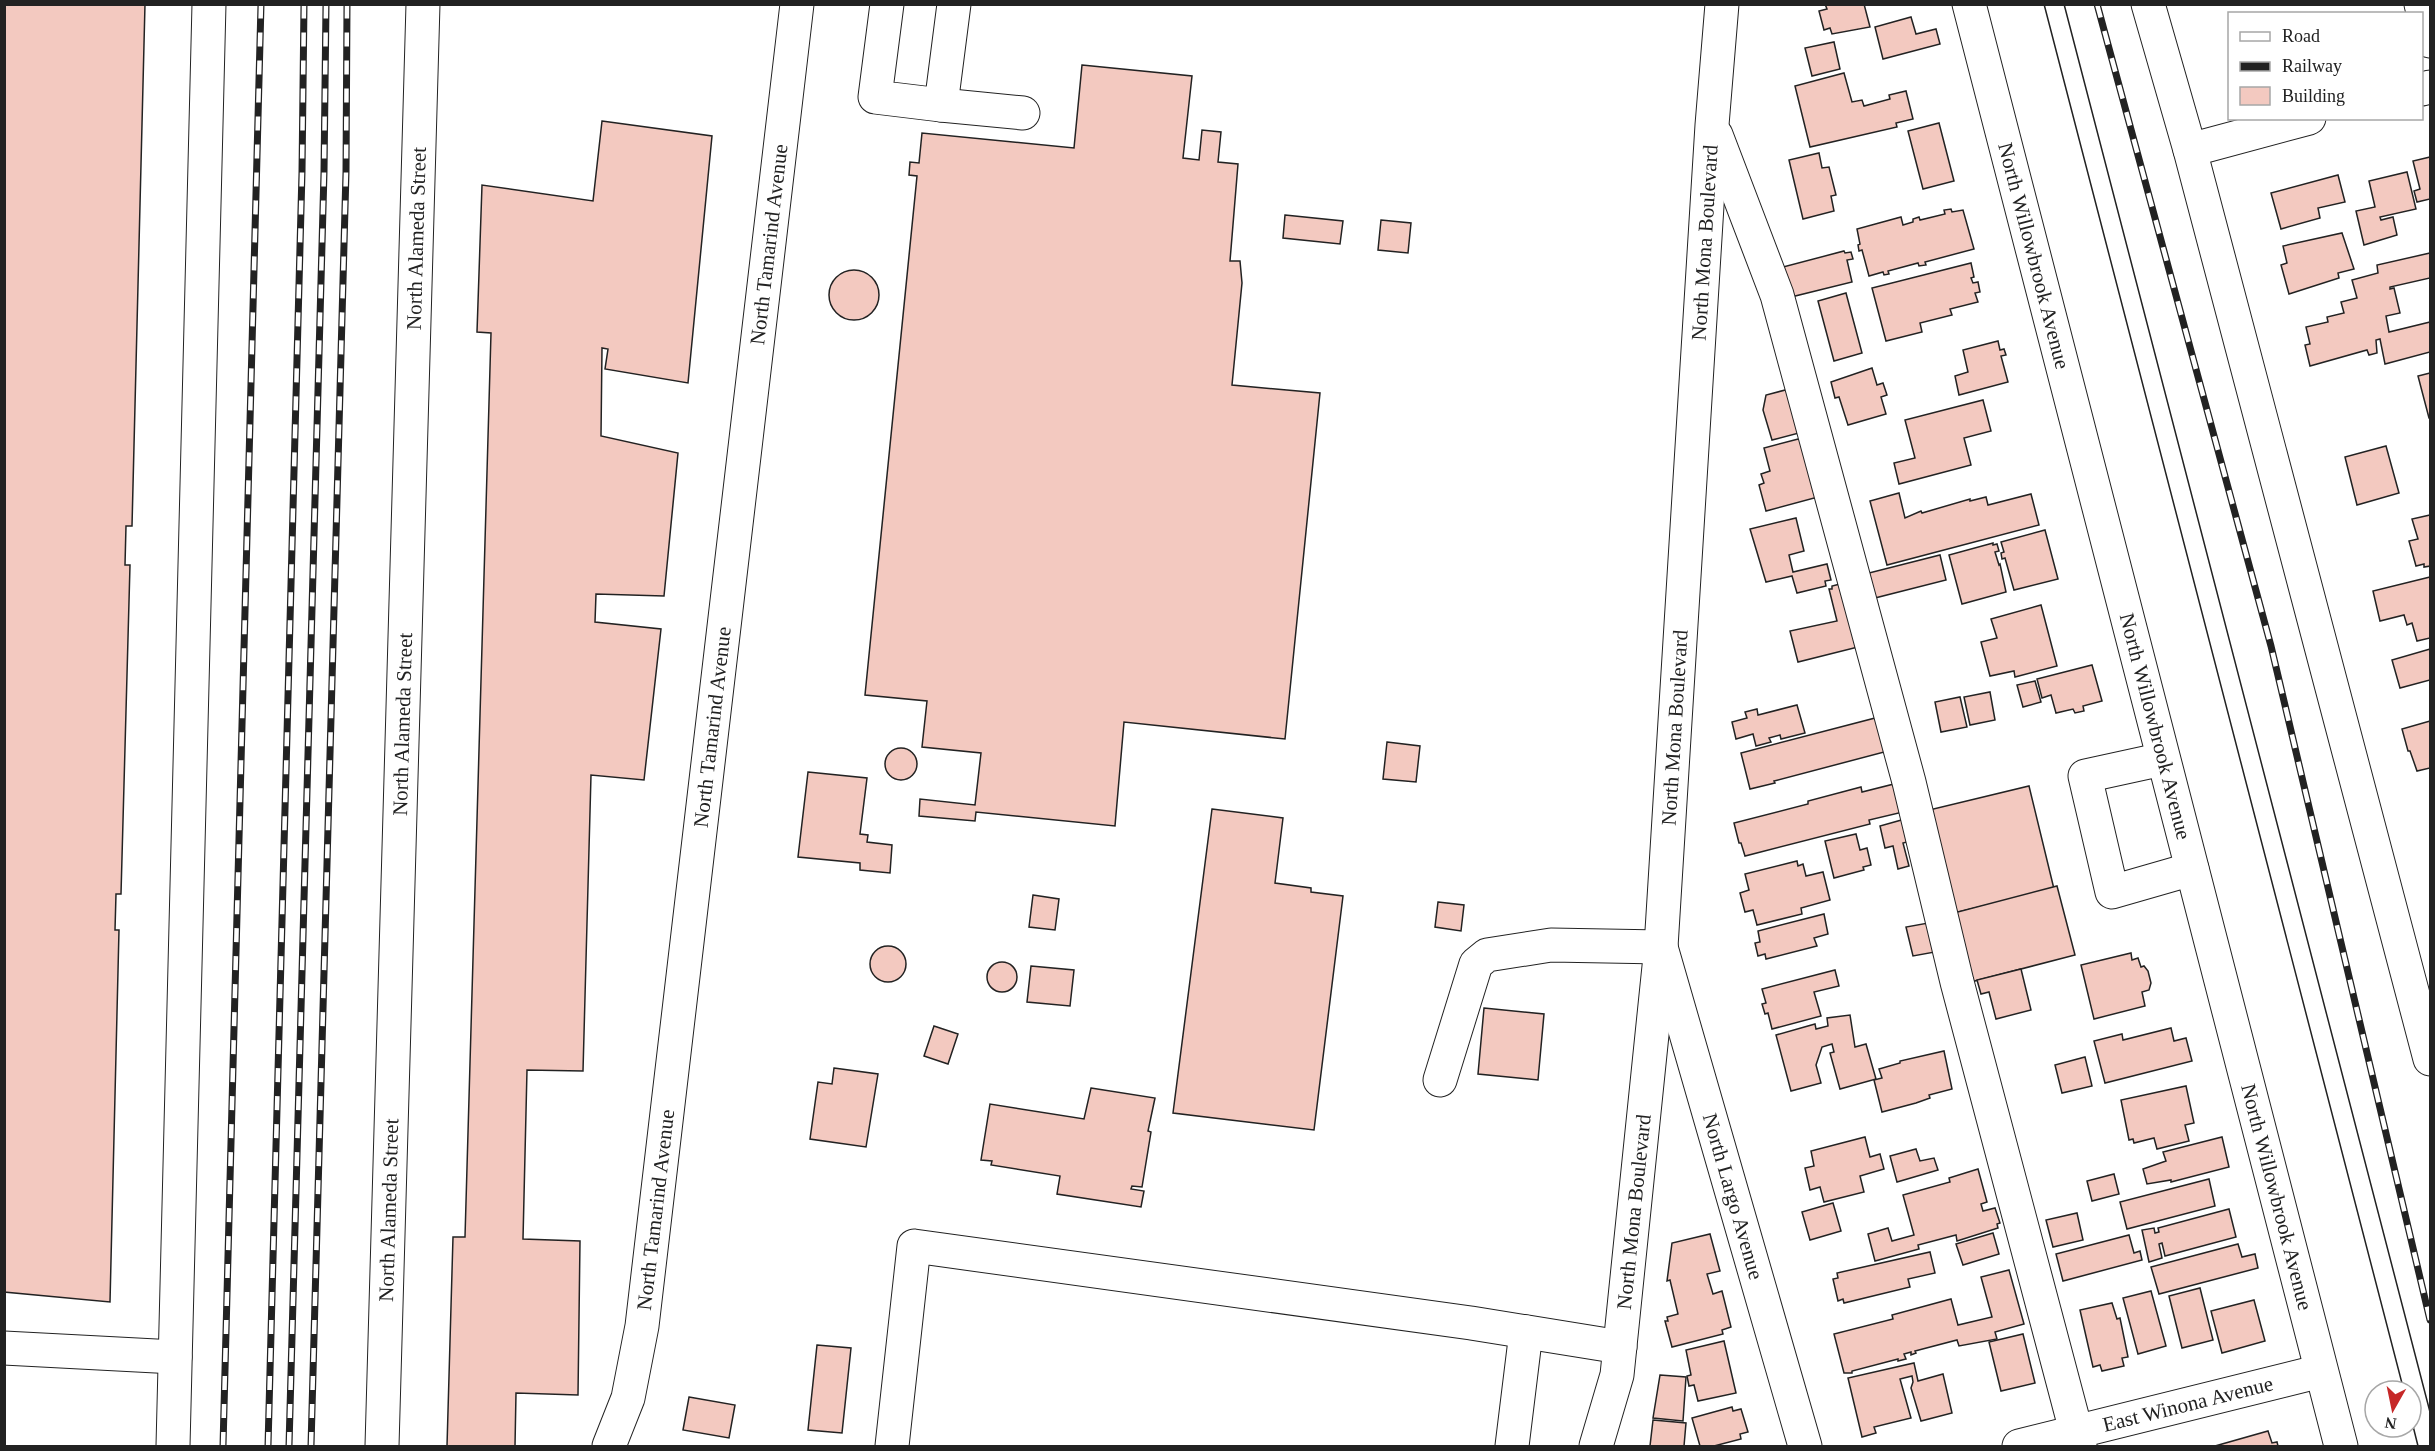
<svg xmlns="http://www.w3.org/2000/svg" width="2435" height="1451" viewBox="0 0 2435 1451" font-family="Georgia,serif">
  <rect width="100%" height="100%" fill="#fff"/>
  <g fill="#f3c9c0" stroke="#222" stroke-width="1.5">
    <polygon points="4,4 145,4 132,526 126,526 125,565 130,565 121,894 116,894 115,930 119,930 110,1302 4,1292"/>
    <polygon points="1825,4 1864,4 1870,27 1832,34 1830,28 1824,30 1819,11 1827,9"/>
    <polygon points="1911,17 1916,34 1936,29 1940,44 1883,59 1875,27"/>
    <polygon points="1834,42 1840,69 1812,76 1805,48"/>
    <polygon points="1082,65 1192,76 1183,158 1199,160 1202,130 1221,132 1218,162 1238,164 1230,261 1240,261 1242,283 1232,385 1320,393 1285,739 1124,722 1115,826 976,812 975,821 919,816 920,799 975,805 981,753 922,747 927,701 865,695 917,176 909,175 910,162 919,163 922,133 1074,148"/>
    <polygon points="1844,73 1852,102 1862,100 1864,106 1890,99 1889,95 1906,91 1913,119 1896,123 1897,127 1810,147 1795,86"/>
    <polygon points="602,121 712,136 688,383 605,369 608,349 602,348 601,436 678,453 664,596 596,594 595,622 661,629 644,780 591,775 583,1071 527,1070 523,1239 580,1241 578,1395 516,1393 515,1446 447,1446 453,1237 465,1237 491,333 477,332 482,185 593,201"/>
    <polygon points="1939,123 1954,181 1923,189 1908,131"/>
    <polygon points="1819,153 1822,168 1829,167 1836,195 1831,196 1834,211 1803,219 1789,160"/>
    <polygon points="2430,157 2430,199 2417,202 2414,191 2420,189 2413,161"/>
    <polygon points="2407,172 2416,209 2380,217 2381,220 2393,217 2397,235 2364,245 2356,211 2375,207 2369,181"/>
    <polygon points="2338,175 2345,202 2318,208 2320,218 2281,229 2271,193"/>
    <polygon points="1951,209 1952,212 1963,210 1974,249 1925,262 1926,265 1919,266 1918,263 1888,271 1889,274 1884,275 1883,272 1869,276 1862,250 1859,251 1858,245 1860,244 1857,229 1901,217 1903,225 1913,222 1913,219 1919,217 1920,220 1945,214 1944,210"/>
    <polygon points="1285,215 1343,221 1340,244 1283,238"/>
    <polygon points="1381,220 1411,223 1408,253 1378,250"/>
    <polygon points="2342,233 2354,269 2338,273 2339,278 2289,294 2281,265 2287,263 2283,246"/>
    <polygon points="1844,251 1845,253 1851,252 1853,259 1847,260 1852,282 1791,297 1783,267"/>
    <polygon points="2430,253 2430,278 2390,287 2390,289 2394,288 2400,313 2386,316 2389,332 2430,322 2430,352 2385,364 2380,339 2376,340 2377,353 2369,355 2367,350 2310,366 2305,345 2310,344 2306,327 2328,322 2327,317 2344,313 2341,302 2357,298 2352,280 2378,273 2377,265"/>
    <polygon points="1971,263 1974,277 1971,278 1973,283 1978,282 1980,292 1975,293 1978,302 1950,309 1952,315 1920,323 1922,332 1886,341 1872,288"/>
    <circle cx="854" cy="295" r="25"/>
    <polygon points="1846,293 1862,353 1834,361 1818,301"/>
    <polygon points="1998,341 2000,350 2004,349 2006,355 2001,356 2008,382 1959,395 1955,376 1968,372 1963,350"/>
    <polygon points="1872,368 1877,385 1883,383 1887,395 1881,397 1886,414 1848,425 1839,397 1835,398 1831,382"/>
    <polygon points="2430,373 2430,418 2429,418 2418,376"/>
    <polygon points="1793,388 1799,433 1772,440 1763,410 1766,395"/>
    <polygon points="1983,400 1991,431 1964,438 1971,465 1899,484 1894,463 1915,458 1905,420"/>
    <polygon points="1806,437 1818,497 1766,511 1759,485 1764,483 1761,474 1770,471 1764,448"/>
    <polygon points="2386,446 2399,493 2357,505 2345,457"/>
    <polygon points="1899,493 1905,518 1921,511 1922,513 1970,499 1970,501 1986,497 1988,505 2031,494 2039,525 1887,565 1870,501"/>
    <polygon points="2430,515 2430,566 2424,567 2424,564 2416,566 2409,541 2418,539 2412,519"/>
    <polygon points="1796,518 1804,551 1789,555 1793,572 1827,564 1831,580 1825,581 1826,586 1797,593 1792,576 1766,582 1750,529"/>
    <polygon points="2045,530 2058,579 2014,590 2005,558 2002,559 2001,553 2004,552 2001,542"/>
    <polygon points="1993,543 1993,545 1997,544 1999,551 1995,552 1999,565 2000,564 2006,592 1962,604 1949,555"/>
    <polygon points="1940,555 1946,580 1867,600 1861,575"/>
    <polygon points="2430,577 2430,638 2417,641 2412,623 2407,625 2404,615 2380,621 2373,591"/>
    <polygon points="1844,583 1862,646 1798,662 1790,631 1837,621 1829,589 1832,589 1832,586"/>
    <polygon points="2041,605 2057,666 2015,677 2014,671 1990,676 1981,642 1997,638 1991,619"/>
    <polygon points="2430,649 2430,680 2400,688 2392,660"/>
    <polygon points="2092,665 2102,701 2083,706 2084,711 2075,713 2073,709 2056,713 2051,695 2042,698 2037,679"/>
    <polygon points="2035,681 2041,702 2023,707 2017,685"/>
    <polygon points="1990,692 1995,720 1970,725 1964,697"/>
    <polygon points="1960,697 1967,727 1941,732 1935,702"/>
    <polygon points="1797,705 1805,733 1781,739 1780,735 1769,738 1771,742 1756,746 1753,734 1736,739 1732,722 1747,718 1745,712 1757,709 1758,715"/>
    <polygon points="1879,717 1888,751 1774,781 1775,783 1750,789 1741,753"/>
    <polygon points="2430,721 2430,768 2417,771 2410,751 2408,751 2402,729"/>
    <polygon points="1387,742 1420,746 1416,782 1383,779"/>
    <circle cx="901" cy="764" r="16"/>
    <polygon points="808,772 867,778 860,834 868,835 867,842 892,845 890,873 860,870 860,863 798,857"/>
    <polygon points="1894,784 1903,812 1869,820 1870,824 1745,856 1741,843 1739,843 1734,823 1808,804 1808,801 1861,787 1862,792"/>
    <polygon points="2029,786 2054,889 1950,914 1925,811"/>
    <polygon points="1212,809 1283,818 1275,883 1311,888 1311,892 1343,896 1314,1130 1173,1113"/>
    <polygon points="1905,819 1911,841 1903,843 1909,866 1898,869 1893,846 1885,848 1880,826"/>
    <polygon points="1856,834 1860,850 1867,848 1871,865 1863,867 1864,870 1834,878 1825,841"/>
    <polygon points="1797,861 1798,866 1803,864 1806,876 1823,872 1830,900 1801,908 1802,914 1757,925 1753,910 1745,912 1740,893 1749,890 1745,874"/>
    <polygon points="2057,886 2075,955 1967,983 1950,914"/>
    <polygon points="1033,895 1059,899 1055,930 1029,927"/>
    <polygon points="1438,902 1464,905 1461,931 1435,927"/>
    <polygon points="1824,914 1828,934 1814,938 1817,946 1766,959 1765,954 1758,956 1755,943 1760,942 1758,931"/>
    <polygon points="1928,923 1935,952 1913,956 1906,927"/>
    <circle cx="888" cy="964" r="18"/>
    <polygon points="2131,953 2132,960 2138,958 2141,967 2144,966 2148,971 2151,983 2149,990 2142,992 2145,1006 2094,1019 2081,965"/>
    <circle cx="1002" cy="977" r="15"/>
    <polygon points="1031,966 1074,970 1070,1006 1027,1002"/>
    <polygon points="2021,969 2031,1010 1996,1019 1989,992 1981,994 1977,980"/>
    <polygon points="1835,970 1839,986 1814,992 1821,1016 1772,1029 1768,1013 1765,1014 1762,1004 1766,1003 1762,989"/>
    <polygon points="1484,1008 1544,1014 1538,1080 1478,1074"/>
    <polygon points="1850,1015 1855,1047 1866,1044 1876,1079 1840,1089 1830,1053 1834,1052 1832,1044 1822,1047 1816,1065 1821,1083 1791,1091 1776,1035 1815,1024 1816,1029 1828,1026 1827,1018"/>
    <polygon points="934,1026 958,1034 948,1064 924,1056"/>
    <polygon points="2171,1028 2174,1041 2186,1038 2192,1061 2105,1083 2094,1041 2122,1034 2123,1040"/>
    <polygon points="1944,1051 1952,1089 1929,1095 1930,1098 1916,1103 1882,1112 1874,1080 1882,1078 1879,1069 1900,1063 1900,1061"/>
    <polygon points="2085,1057 2092,1086 2062,1093 2055,1065"/>
    <polygon points="834,1068 878,1074 866,1147 810,1139 818,1082 832,1084"/>
    <polygon points="2186,1086 2194,1123 2185,1125 2189,1141 2157,1149 2154,1138 2134,1143 2133,1139 2129,1140 2121,1100"/>
    <polygon points="1091,1088 1155,1098 1148,1131 1151,1132 1142,1187 1132,1186 1131,1189 1144,1191 1141,1207 1057,1194 1060,1176 991,1165 992,1161 981,1160 990,1104 1084,1119"/>
    <polygon points="1865,1137 1870,1157 1880,1154 1884,1169 1860,1176 1864,1192 1824,1202 1820,1187 1810,1190 1805,1168 1814,1166 1811,1151"/>
    <polygon points="2222,1137 2229,1167 2171,1182 2171,1180 2147,1184 2143,1169 2166,1161 2163,1152"/>
    <polygon points="1916,1149 1920,1161 1934,1158 1938,1170 1897,1182 1890,1156"/>
    <polygon points="1978,1169 1987,1202 1981,1204 1983,1211 1995,1208 2000,1223 1997,1224 1998,1228 1957,1241 1956,1235 1918,1245 1919,1249 1875,1261 1868,1234 1888,1228 1892,1241 1914,1235 1903,1195 1950,1182 1949,1178"/>
    <polygon points="2114,1174 2119,1194 2092,1201 2087,1181"/>
    <polygon points="2209,1179 2215,1206 2127,1229 2120,1202"/>
    <polygon points="1833,1203 1841,1231 1810,1240 1802,1212"/>
    <polygon points="2229,1209 2236,1237 2165,1256 2162,1243 2159,1244 2162,1258 2149,1262 2142,1230 2154,1228 2155,1233 2159,1232 2158,1228"/>
    <polygon points="2077,1213 2083,1240 2053,1247 2046,1220"/>
    <polygon points="1993,1233 1999,1254 1963,1265 1956,1244"/>
    <polygon points="1710,1234 1720,1271 1707,1274 1713,1294 1722,1291 1731,1327 1722,1330 1723,1334 1672,1347 1665,1321 1668,1321 1667,1317 1678,1314 1670,1280 1667,1281 1672,1243"/>
    <polygon points="2129,1235 2134,1253 2140,1251 2142,1260 2063,1281 2056,1254"/>
    <polygon points="2238,1244 2242,1257 2255,1254 2258,1268 2159,1294 2151,1267"/>
    <polygon points="1930,1252 1935,1273 1908,1279 1910,1287 1844,1303 1843,1299 1838,1301 1833,1279 1838,1278 1837,1273"/>
    <polygon points="2009,1270 2024,1324 1995,1332 1997,1339 1959,1346 1957,1340 1915,1351 1916,1353 1911,1355 1911,1352 1904,1354 1906,1359 1898,1361 1898,1359 1852,1371 1852,1373 1844,1373 1834,1334 1893,1319 1892,1315 1951,1299 1958,1325 1992,1317 1981,1277"/>
    <polygon points="2200,1288 2213,1340 2182,1348 2169,1296"/>
    <polygon points="2151,1291 2166,1346 2138,1354 2123,1298"/>
    <polygon points="2254,1300 2265,1341 2222,1353 2211,1311"/>
    <polygon points="2112,1303 2117,1319 2120,1318 2128,1357 2122,1358 2124,1366 2102,1371 2100,1365 2093,1367 2080,1310"/>
    <polygon points="2023,1334 2035,1383 2001,1391 1989,1342"/>
    <polygon points="1724,1341 1736,1393 1698,1401 1694,1385 1689,1386 1687,1376 1691,1375 1686,1350"/>
    <polygon points="817,1345 851,1348 842,1433 808,1430"/>
    <polygon points="1914,1363 1918,1381 1943,1374 1952,1413 1921,1421 1911,1388 1913,1382 1912,1376 1900,1379 1911,1418 1874,1427 1876,1433 1862,1437 1848,1378"/>
    <polygon points="1660,1375 1686,1377 1683,1421 1653,1418"/>
    <polygon points="689,1397 735,1405 729,1438 683,1430"/>
    <polygon points="1732,1407 1733,1411 1741,1409 1748,1432 1740,1434 1741,1439 1714,1446 1700,1446 1692,1418"/>
    <polygon points="1653,1420 1686,1423 1684,1446 1650,1446"/>
    <polygon points="2268,1431 2272,1443 2277,1442 2278,1446 2215,1446"/>
  </g>
  <g fill="none" stroke-linecap="round" stroke-linejoin="round">
    <defs>
      <g id="minor">
        <polyline points="887,4 875,97 941,105 954,4"/>
        <path id="s1" d="M 1969,4 L 2341,1446"/>
        <polyline points="2148,4 2190,150 2430,1059"/>
        <polyline points="2421,4 2430,41"/>
        <polyline points="2422,89 2430,87"/>
        <polyline points="941,105 1023,113"/>
        <polyline points="1716,135 1777,295 1909,782 1957,982 2080,1446"/>
        <polyline points="2190,150 2309,118"/>
        <polyline points="2163,759 2085,776 2112,892 2192,869"/>
        <path id="s2" d="M 1440,1080 L 1476,964 L 1487,955 L 1551,945 L 1661,947 L 1805,1446"/>
        <polyline points="4,1348 175,1357"/>
        <polyline points="173,1446 209,4"/>
        <path id="s3" d="M 609,1446 L 628,1398 L 642,1326 L 797,4"/>
        <polyline points="892,1446 914,1246 1471,1323 1620,1347"/>
        <polyline points="1512,1446 1526,1332"/>
        <path id="s4" d="M 1596,1446 L 1617,1375 L 1661,947 L 1712,125 L 1722,4"/>
        <path id="s5" d="M 2019,1446 L 2321,1371"/>
      </g>
      <g id="major">
        <path id="s6" d="M 382,1446 L 423,4"/>
      </g>
    </defs>
    <use href="#minor" stroke="#222" stroke-width="35"/>
    <use href="#major" stroke="#222" stroke-width="35"/>
    <use href="#minor" stroke="#fff" stroke-width="33"/>
    <use href="#major" stroke="#fff" stroke-width="33"/>
    <g stroke="#222" stroke-width="1.5">
      <polyline points="2044,4 2404,1391"/>
      <polyline points="2064,4 2430,1412"/>
      <polyline points="2411,1418 2418,1446"/>
    </g>
    <defs>
      <g id="rail">
        <polyline points="2097,4 2271,646 2430,1320"/>
        <polyline points="223,1446 261,4"/>
        <polyline points="268,1446 302,172 304,4"/>
        <polyline points="289,1446 324,172 326,4"/>
        <polyline points="311,1446 346,172 347,4"/>
      </g>
    </defs>
    <use href="#rail" stroke="#222" stroke-width="7"/>
    <use href="#rail" stroke="#fff" stroke-width="4.5" stroke-dasharray="14" stroke-linecap="butt"/>
  </g>
  <g text-anchor="middle" dominant-baseline="central" stroke-width="4.5" stroke-linejoin="round" paint-order="stroke">
    <g font-size="21" fill="#222" stroke="#fff">
      <text stroke="none"><textPath href="#s6" startOffset="1208">North Alameda Street</textPath></text>
      <text stroke="none"><textPath href="#s4" startOffset="1210">North Mona Boulevard</textPath></text>
      <text stroke="none"><textPath href="#s3" startOffset="1214">North Tamarind Avenue</textPath></text>
      <text stroke="none"><textPath href="#s1" startOffset="260">North Willowbrook Avenue</textPath></text>
      <text stroke="none"><textPath href="#s6" startOffset="722">North Alameda Street</textPath></text>
      <text stroke="none"><textPath href="#s1" startOffset="746">North Willowbrook Avenue</textPath></text>
      <text stroke="none"><textPath href="#s3" startOffset="728">North Tamarind Avenue</textPath></text>
      <text stroke="none"><textPath href="#s4" startOffset="724">North Mona Boulevard</textPath></text>
      <text stroke="none"><textPath href="#s1" startOffset="1232">North Willowbrook Avenue</textPath></text>
      <text stroke="none"><textPath href="#s2" startOffset="570">North Largo Avenue</textPath></text>
      <text stroke="none"><textPath href="#s3" startOffset="242">North Tamarind Avenue</textPath></text>
      <text stroke="none"><textPath href="#s6" startOffset="236">North Alameda Street</textPath></text>
      <text stroke="none"><textPath href="#s4" startOffset="238">North Mona Boulevard</textPath></text>
      <text stroke="none"><textPath href="#s5" startOffset="174">East Winona Avenue</textPath></text>
    </g>
  </g>
  <rect width="2435" height="1451" fill="none" stroke="#222222" stroke-width="12"/>
  <rect x="2228" y="12" width="195" height="108" fill="#ffffff" stroke="#a7a7a7" stroke-width="1.5"/>
  <rect x="2240" y="32" width="30" height="9" fill="#ffffff" stroke="#a7a7a7" stroke-width="1.5"/>
  <text x="2282" y="42" font-size="18" fill="#222222">Road</text>
  <rect x="2240" y="62" width="30" height="9" fill="#222222" stroke="#a7a7a7" stroke-width="1.5"/>
  <text x="2282" y="72" font-size="18" fill="#222222">Railway</text>
  <rect x="2240" y="87" width="30" height="18" fill="#f3c9c0" stroke="#a7a7a7" stroke-width="1.5"/>
  <text x="2282" y="102" font-size="18" fill="#222222">Building</text>
  <g transform="translate(2393 1409) rotate(189)"><circle r="28" fill="#ffffff" stroke="#a7a7a7" stroke-width="1.5"/>
  <path d="M0-4.5L10 22L0 15L-10 22Z" fill="#c62828"/>
  <text y="-9" font-size="16" font-weight="bold" text-anchor="middle" fill="#222222">N</text>
  </g>
</svg>
